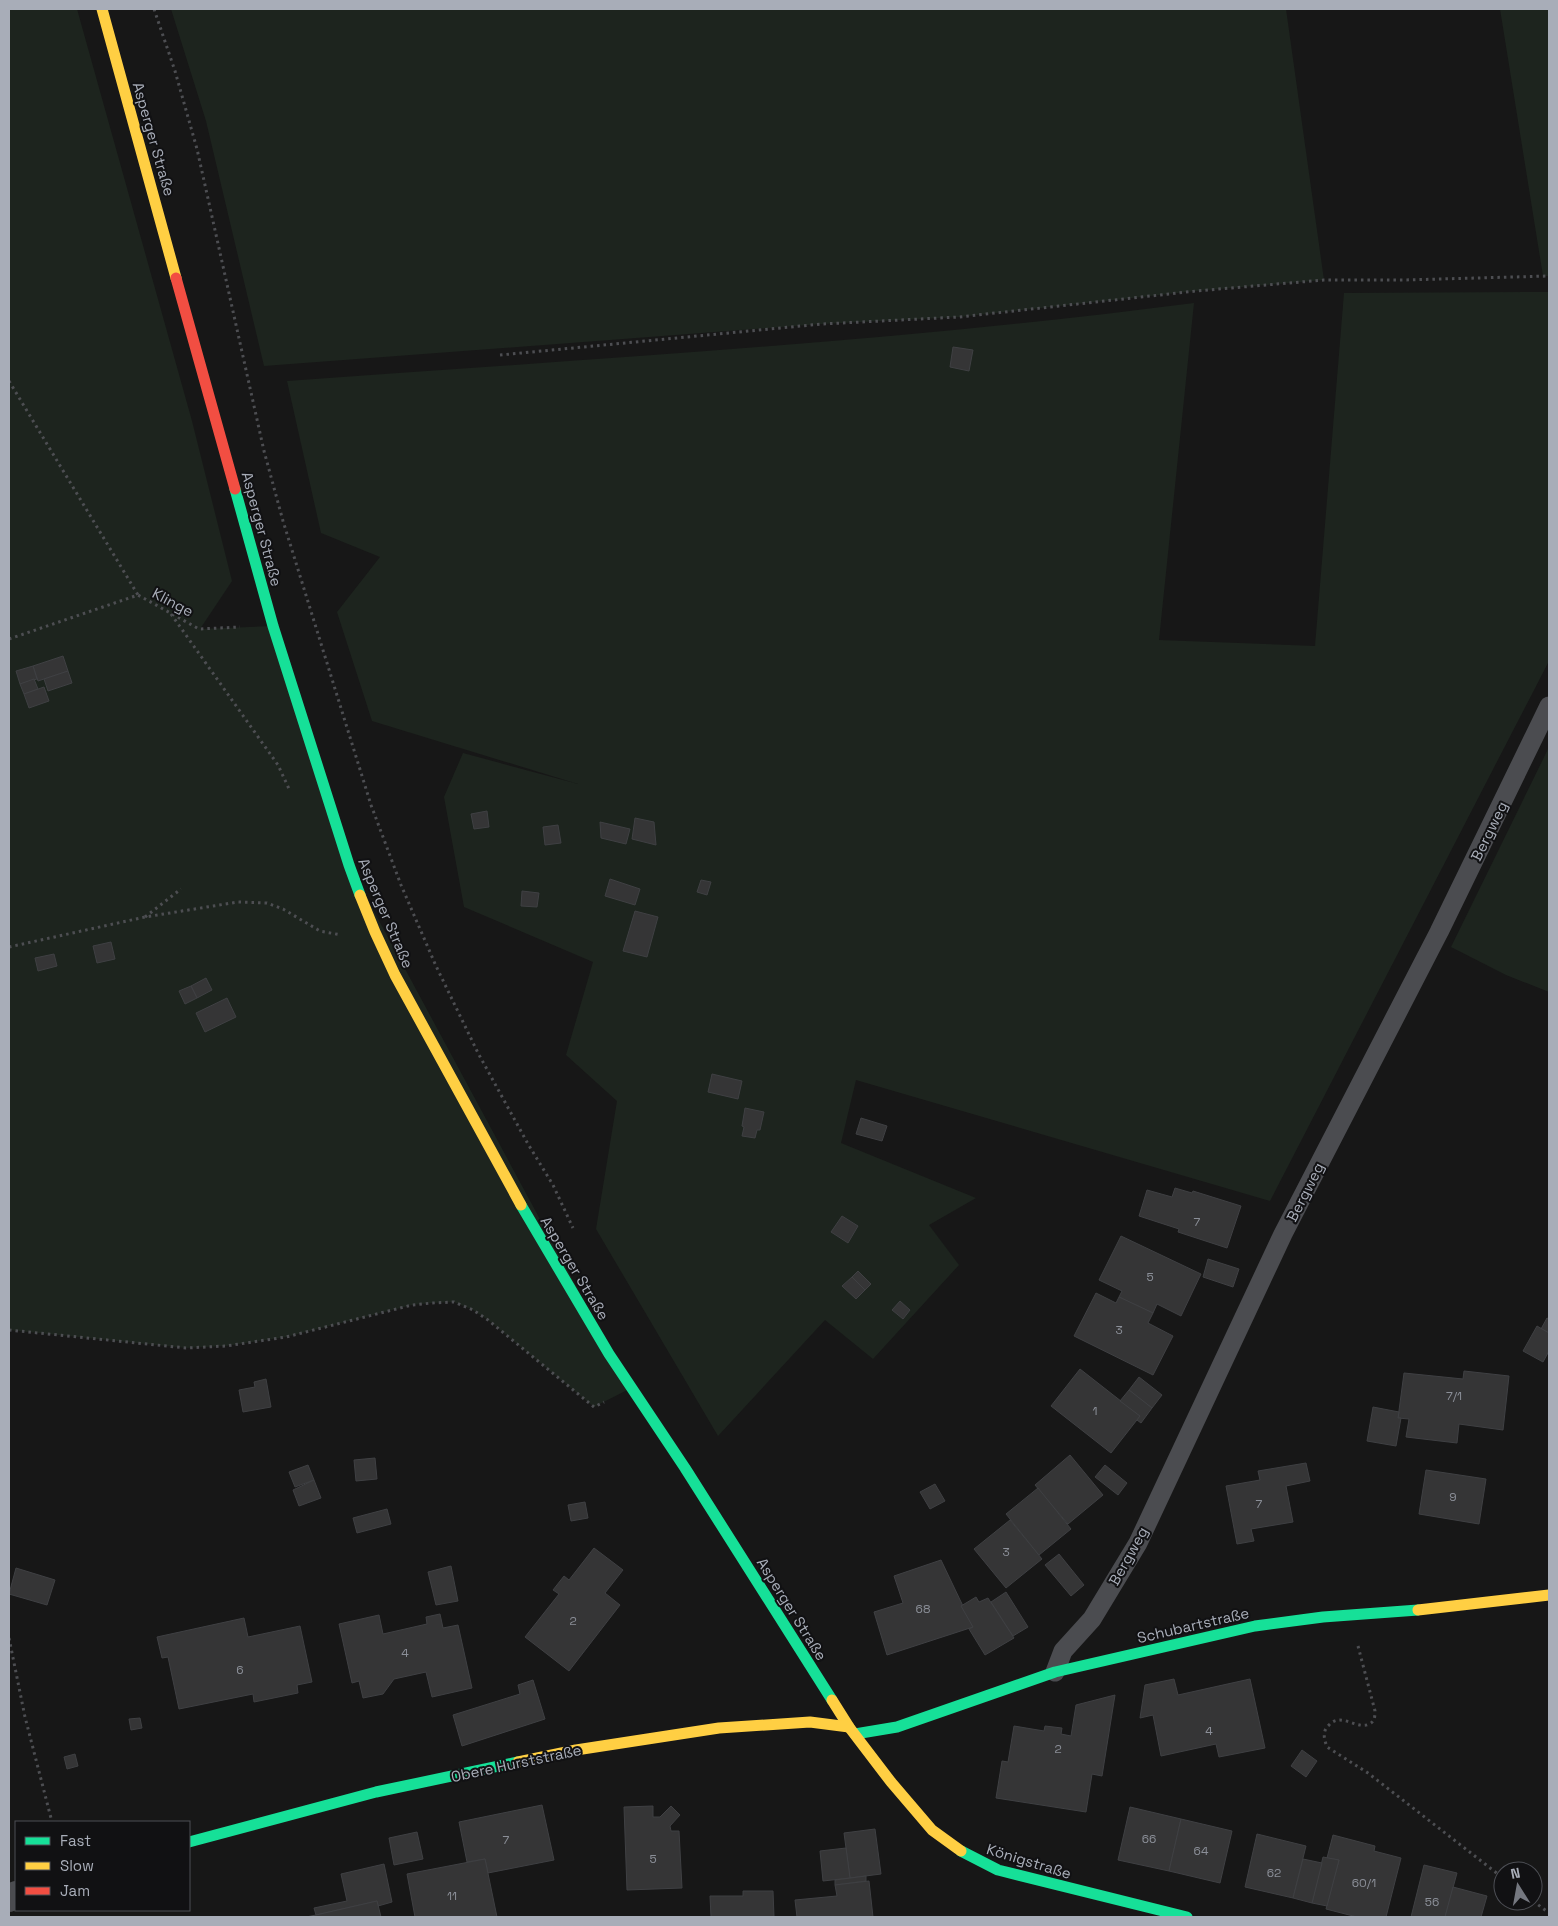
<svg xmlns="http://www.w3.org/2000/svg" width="1558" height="1926" viewBox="0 0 1558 1926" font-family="'Space Grotesk',sans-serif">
  <rect width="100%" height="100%" fill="#171717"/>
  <g fill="#1d241e">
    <polygon points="9,9 77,9 192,421 232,581 200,629 273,626 349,865 631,1388 594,1407 488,1320 473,1310 454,1302 432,1303 412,1305 286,1337 226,1346 186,1348 9,1330"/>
    <polygon points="171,9 1286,9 1324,280 1196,291 960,317 822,324 264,366 206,121"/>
    <polygon points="1500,9 1549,9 1549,276 1543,276"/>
    <path d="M 1549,292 L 1549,661 L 1270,1201 L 856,1080 L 841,1143 L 976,1198 L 929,1225 L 959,1265 L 873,1359 L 825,1320 L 718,1436 L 596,1229 L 617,1101 L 566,1055 L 593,962 L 464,907 L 444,797 L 463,753 L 578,784 L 372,721 L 337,612 L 380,557 L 321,533 L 287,381 C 589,359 893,342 1194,303 L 1159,640 L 1315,646 L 1344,293 Z"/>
    <polygon points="1549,747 1549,992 1506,975 1451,947"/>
  </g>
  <g fill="#353536" stroke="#3f4043">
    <polygon points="953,347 973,350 969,371 950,367"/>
    <polygon points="63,656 68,671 38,681 33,666"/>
    <polygon points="33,666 37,679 20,684 16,671"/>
    <polygon points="68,671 72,683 48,691 44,679"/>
    <polygon points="34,679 38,689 24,694 20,684"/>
    <polygon points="44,687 49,701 29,708 24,694"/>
    <polygon points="487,811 489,827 474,829 471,814"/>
    <polygon points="635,818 654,822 656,845 632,839"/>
    <polygon points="600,822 630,829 626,844 601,838"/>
    <polygon points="558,825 561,843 545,845 543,827"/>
    <polygon points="610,879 640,889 635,905 605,896"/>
    <polygon points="701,880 711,882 707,895 697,892"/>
    <polygon points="522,891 539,893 537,907 521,906"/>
    <polygon points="635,911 658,917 647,957 623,951"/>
    <polygon points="111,942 115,959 97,963 93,946"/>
    <polygon points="54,954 57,966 38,971 35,958"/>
    <polygon points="206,978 212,990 197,998 191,986"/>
    <polygon points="191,986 197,998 185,1004 179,991"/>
    <polygon points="227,998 236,1017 205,1032 196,1013"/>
    <polygon points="712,1074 742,1081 738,1099 708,1092"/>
    <polygon points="745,1108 764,1112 760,1130 757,1130 755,1138 742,1136 744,1127 742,1126"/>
    <polygon points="861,1118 887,1126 882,1141 856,1134"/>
    <polygon points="1175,1188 1192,1193 1193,1191 1241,1206 1227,1248 1178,1232 1179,1229 1139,1216 1147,1190 1172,1197"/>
    <polygon points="842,1216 858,1226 848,1243 831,1232"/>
    <polygon points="1121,1236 1201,1274 1181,1316 1157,1304 1153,1313 1119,1297 1122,1291 1099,1280"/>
    <polygon points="1208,1259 1239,1269 1233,1287 1203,1277"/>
    <polygon points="858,1271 871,1284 865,1290 852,1277"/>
    <polygon points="852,1277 865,1290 856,1299 842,1286"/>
    <polygon points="1096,1293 1116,1303 1119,1297 1153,1313 1148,1323 1173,1336 1153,1375 1074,1336"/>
    <polygon points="900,1301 910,1310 903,1319 892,1310"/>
    <polygon points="1547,1318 1549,1319 1549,1333 1541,1329"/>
    <polygon points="1537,1326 1549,1333 1549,1351 1543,1362 1523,1351"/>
    <polygon points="1080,1369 1140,1416 1111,1453 1051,1406"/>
    <polygon points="1464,1371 1509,1376 1503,1430 1459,1424 1457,1443 1406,1437 1409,1419 1398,1418 1404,1373 1463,1379"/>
    <polygon points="1139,1377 1162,1395 1152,1408 1129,1390"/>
    <polygon points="266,1379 271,1407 243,1412 239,1390 255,1387 254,1382"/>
    <polygon points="1129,1390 1152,1408 1141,1423 1137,1420 1140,1416 1120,1401"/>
    <polygon points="1373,1407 1399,1412 1398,1418 1401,1418 1396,1446 1367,1441"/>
    <polygon points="1070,1455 1103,1495 1068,1524 1035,1485"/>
    <polygon points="375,1458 377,1479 356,1481 354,1460"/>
    <polygon points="1306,1463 1310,1481 1286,1486 1293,1522 1251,1529 1254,1541 1237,1544 1226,1486 1260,1480 1258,1471"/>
    <polygon points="308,1465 314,1480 295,1487 289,1472"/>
    <polygon points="1105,1465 1127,1483 1118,1495 1095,1477"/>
    <polygon points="1426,1470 1486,1479 1479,1524 1419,1514"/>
    <polygon points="314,1480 321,1498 299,1506 293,1490"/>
    <polygon points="935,1484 945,1501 930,1509 920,1492"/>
    <polygon points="1038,1488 1071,1529 1039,1555 1006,1514"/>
    <polygon points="585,1502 588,1518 571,1521 568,1505"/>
    <polygon points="387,1509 391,1524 357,1533 353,1518"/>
    <polygon points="1010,1520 1042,1559 1006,1588 974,1549"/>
    <polygon points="594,1548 623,1570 605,1593 620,1605 569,1671 525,1637 559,1594 553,1590 564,1576 569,1580"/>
    <polygon points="1059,1554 1084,1585 1071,1596 1045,1565"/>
    <polygon points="941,1560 973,1627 887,1655 874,1612 903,1603 894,1576"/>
    <polygon points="451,1566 458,1601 436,1605 428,1572"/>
    <polygon points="16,1568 55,1580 47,1605 9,1594"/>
    <polygon points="1006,1592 1028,1627 1013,1636 991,1602"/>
    <polygon points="976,1597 979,1602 988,1598 1014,1638 985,1655 969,1629 973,1627 961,1606"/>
    <polygon points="440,1614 443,1628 458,1625 472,1688 432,1697 426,1672 394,1679 383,1694 363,1698 359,1681 352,1683 339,1624 379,1615 383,1634 427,1624 426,1617"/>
    <polygon points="244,1618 248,1637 300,1626 312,1682 297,1685 298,1693 254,1702 253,1694 179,1709 168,1657 162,1658 157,1637"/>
    <polygon points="1174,1679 1178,1695 1250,1679 1265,1748 1219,1757 1216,1744 1161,1756 1153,1715 1140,1718 1145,1685"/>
    <polygon points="533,1680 545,1719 462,1746 453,1715 520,1694 518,1685"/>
    <polygon points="1115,1695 1102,1776 1092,1774 1086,1812 996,1798 1002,1761 1008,1762 1014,1726 1044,1731 1045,1726 1062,1728 1061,1734 1071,1736 1076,1705"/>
    <polygon points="140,1718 142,1728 131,1730 129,1719"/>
    <polygon points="1302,1750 1317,1761 1306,1777 1291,1766"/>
    <polygon points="75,1754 78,1766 67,1769 64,1757"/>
    <polygon points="542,1805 554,1860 488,1873 485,1859 467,1862 459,1822"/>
    <polygon points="653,1806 653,1817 660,1817 671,1806 680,1815 670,1826 671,1831 679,1831 682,1888 627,1890 624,1807"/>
    <polygon points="1130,1807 1181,1819 1169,1871 1118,1860"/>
    <polygon points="1181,1819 1232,1831 1220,1883 1169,1871"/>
    <polygon points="875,1829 881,1874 850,1878 844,1833"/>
    <polygon points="417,1832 423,1859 394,1865 389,1838"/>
    <polygon points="1257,1834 1306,1846 1293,1898 1245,1887"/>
    <polygon points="1333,1835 1375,1846 1374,1851 1401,1858 1386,1917 1357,1917 1326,1909 1339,1860 1327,1858"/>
    <polygon points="846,1848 850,1878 823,1881 820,1851"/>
    <polygon points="1323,1857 1339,1860 1327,1906 1312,1903"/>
    <polygon points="485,1859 497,1917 415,1917 407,1874"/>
    <polygon points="1303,1859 1322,1863 1312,1903 1293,1898"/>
    <polygon points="384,1864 392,1902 378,1906 377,1901 316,1915 314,1908 347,1901 341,1874"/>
    <polygon points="1424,1865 1457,1873 1445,1917 1411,1917"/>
    <polygon points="866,1876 866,1881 835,1885 835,1880"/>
    <polygon points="869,1881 873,1917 797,1917 795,1900 837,1896 835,1885"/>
    <polygon points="1453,1887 1487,1896 1481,1917 1445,1917"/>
    <polygon points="743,1891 773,1891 774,1917 711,1917 710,1896 743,1896"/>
    <polygon points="377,1901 381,1917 306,1917 316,1915"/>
  </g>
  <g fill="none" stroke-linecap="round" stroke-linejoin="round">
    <g stroke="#4d4e52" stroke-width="3" stroke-dasharray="2.5 4" stroke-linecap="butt">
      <polyline points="154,9 175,71 197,149 264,451 283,521 371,805 401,885 436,966 478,1053 528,1144 553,1185 573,1228"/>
      <polyline points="500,355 822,324 959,317 1196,291 1324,280 1404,280 1549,276"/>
      <polyline points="9,381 138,595"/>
      <polyline points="171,614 278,765 290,791"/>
      <polyline points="9,639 138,595 199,629 240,627"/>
      <polyline points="145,917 181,889"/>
      <polyline points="9,947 145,917 238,902 267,903 283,909 320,931 341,935"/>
      <polyline points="9,1330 186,1348 226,1346 286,1337 412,1305 432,1303 454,1302 473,1310 488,1320 594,1407 604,1402"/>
      <polyline points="9,1638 25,1717 52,1822"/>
      <path d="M 1358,1646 L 1375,1711 C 1375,1715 1375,1720 1371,1723 C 1358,1732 1342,1711 1329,1725 C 1322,1731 1324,1739 1327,1747 L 1368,1773 L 1503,1878"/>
      <polyline points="1533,1901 1549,1913"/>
    </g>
    <polyline stroke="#4b4c50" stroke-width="19" points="1055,1672 1063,1651 1092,1619 1138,1543 1283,1234 1439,932 1549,706"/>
    <polyline stroke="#4b4c50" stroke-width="28" points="9,1898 16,1895"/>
    <g stroke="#16e098" stroke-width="11">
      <polyline points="235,489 273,626 349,865 360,895"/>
      <polyline points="521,1205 609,1354 685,1468 832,1700"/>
      <polyline points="855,1734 897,1727 1055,1672 1255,1626 1323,1617 1418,1610"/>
      <polyline points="189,1842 376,1792 518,1762"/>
      <polyline points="961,1851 998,1870 1187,1917"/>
    </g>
    <g stroke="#ffcf43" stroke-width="11">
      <polyline points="102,9 176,278"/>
      <polyline points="360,895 375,932 395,975 521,1205"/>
      <polyline points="1418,1610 1549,1595"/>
      <polyline points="832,1700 849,1727 891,1782 932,1830 961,1851"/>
      <polyline points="518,1762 576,1750 719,1728 810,1722 849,1727"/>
    </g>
    <polyline stroke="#f24e42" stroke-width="11" points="176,278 235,489"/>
  </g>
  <g text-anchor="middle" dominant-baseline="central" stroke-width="4" stroke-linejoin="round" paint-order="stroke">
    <g font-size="12" fill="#8b8f98">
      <text x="1197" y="1222">7</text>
      <text x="1150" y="1277">5</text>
      <text x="1119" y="1330">3</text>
      <text x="1454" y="1396">7/1</text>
      <text x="1095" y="1411">1</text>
      <text x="1453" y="1497">9</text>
      <text x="1259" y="1504">7</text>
      <text x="1006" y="1552">3</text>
      <text x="923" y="1609">68</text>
      <text x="573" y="1621">2</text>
      <text x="405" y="1653">4</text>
      <text x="240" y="1670">6</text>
      <text x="1209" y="1731">4</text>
      <text x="1058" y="1749">2</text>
      <text x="1149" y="1839">66</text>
      <text x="506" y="1840">7</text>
      <text x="1201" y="1851">64</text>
      <text x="653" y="1859">5</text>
      <text x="1274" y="1873">62</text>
      <text x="1364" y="1883">60/1</text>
      <text x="452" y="1896">11</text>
      <text x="1432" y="1902">56</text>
    </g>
    <g font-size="15" fill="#a8adb8" stroke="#111113">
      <text transform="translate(154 139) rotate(74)">Asperger Straße</text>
      <text transform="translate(262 529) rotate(75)">Asperger Straße</text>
      <text transform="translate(173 602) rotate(28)">Klinge</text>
      <text transform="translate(1489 831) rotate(-64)">Bergweg</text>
      <text transform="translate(386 913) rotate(67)">Asperger Straße</text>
      <text transform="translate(1305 1192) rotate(-63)">Bergweg</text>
      <text transform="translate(575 1268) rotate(59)">Asperger Straße</text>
      <text transform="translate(1128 1556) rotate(-61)">Bergweg</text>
      <text transform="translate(792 1609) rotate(58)">Asperger Straße</text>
      <text transform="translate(1193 1625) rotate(-13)">Schubartstraße</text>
      <text transform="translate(516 1763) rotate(-12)">Obere Hurststraße</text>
      <text transform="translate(1029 1861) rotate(17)">Königstraße</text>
    </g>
  </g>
  <rect width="1558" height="1926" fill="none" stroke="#a8adb8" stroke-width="20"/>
  <rect x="15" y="1821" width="175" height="90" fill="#111113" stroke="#4d4f55"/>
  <rect x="25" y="1837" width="25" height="8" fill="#16e098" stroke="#4d4f55"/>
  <text x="60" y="1846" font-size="15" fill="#a8adb8">Fast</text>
  <rect x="25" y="1862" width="25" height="8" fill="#ffcf43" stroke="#4d4f55"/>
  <text x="60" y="1871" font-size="15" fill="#a8adb8">Slow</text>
  <rect x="25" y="1887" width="25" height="8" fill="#f24e42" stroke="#4d4f55"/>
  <text x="60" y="1896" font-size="15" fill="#a8adb8">Jam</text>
  <g transform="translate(1518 1886) rotate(349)"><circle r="24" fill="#111113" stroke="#4d4f55"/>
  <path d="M0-4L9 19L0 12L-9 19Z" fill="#757880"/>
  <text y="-8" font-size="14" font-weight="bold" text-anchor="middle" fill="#a8adb8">N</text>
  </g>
</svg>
